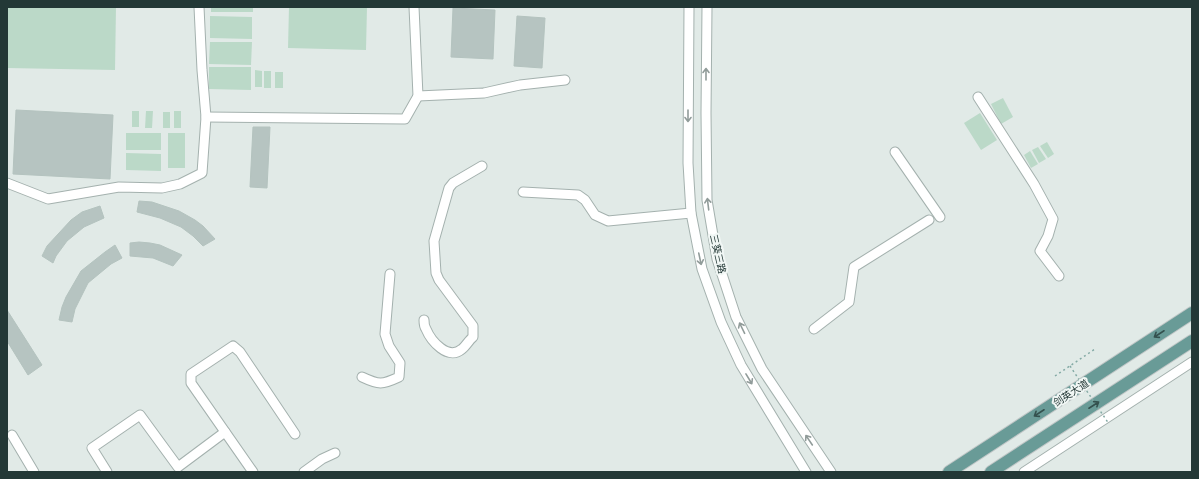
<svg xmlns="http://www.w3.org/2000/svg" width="1199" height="479" viewBox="0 0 1199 479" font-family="'IBM Plex Sans','Noto Sans SC',sans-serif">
  <rect width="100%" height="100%" fill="#e1eae7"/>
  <g fill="#bbd9c8">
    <polygon points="7,7 116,7 115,70 7,68"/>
    <rect x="211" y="7" width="42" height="5"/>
    <polygon points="289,7 367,7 366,50 288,48"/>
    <polygon points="210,16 252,17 252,39 210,38"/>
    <polygon points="210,42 252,42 251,65 209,64"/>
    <polygon points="209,67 251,67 251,90 209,89"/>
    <polygon points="255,70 262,71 262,87 255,87"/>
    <rect x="264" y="71" width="7" height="17"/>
    <rect x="275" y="72" width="8" height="16"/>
    <polygon points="1003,98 1013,117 1001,124 991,104"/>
    <rect x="132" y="111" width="7" height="16"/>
    <polygon points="146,111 153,111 152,128 145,128"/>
    <rect x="174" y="111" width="7" height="17"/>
    <rect x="163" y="112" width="7" height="16"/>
    <polygon points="980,113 997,140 981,150 964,123"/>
    <rect x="126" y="133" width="35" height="17"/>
    <rect x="168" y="133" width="17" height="35"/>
    <polygon points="1047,142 1054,154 1048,158 1040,146"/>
    <polygon points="1038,147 1046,159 1039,163 1032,150"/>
    <polygon points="1030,151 1038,164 1031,168 1024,155"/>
    <polygon points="126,153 161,154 161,171 126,170"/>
  </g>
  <g fill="#b6c4c1" stroke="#b4c3bf">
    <polygon points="453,8 495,10 493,59 451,57"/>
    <polygon points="517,16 545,18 542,68 514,66"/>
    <polygon points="16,110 113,115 110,179 13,174"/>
    <polygon points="253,127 270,127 267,188 250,187"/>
    <polygon points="139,201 152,202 179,211 195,220 203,226 215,239 203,246 193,236 181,227 160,218 137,212"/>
    <polygon points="100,206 104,218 84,227 67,241 56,256 53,263 42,256 47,246 71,220 82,212"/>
    <polygon points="139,242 150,243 160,245 182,255 173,266 153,258 130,256 130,243"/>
    <polygon points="115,245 122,258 111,264 88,283 75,309 72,322 59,320 62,307 66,297 81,271 105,252"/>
    <polygon points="7,310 42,365 28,375 7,341"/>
  </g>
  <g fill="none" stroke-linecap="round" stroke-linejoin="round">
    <defs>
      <g id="minor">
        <polyline points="689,7 688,163 691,213 702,269 721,322 741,365 806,472"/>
        <polyline points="707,7 706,113 707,200 717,259 736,317 762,369 831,472"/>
        <polyline points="418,96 484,93 520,85 565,80"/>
        <polyline points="978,97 1034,184 1053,219 1048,236 1040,251 1059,276"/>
        <polyline points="206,117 405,119 418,96 414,7"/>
        <polyline points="895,152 940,217"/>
        <polyline points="7,183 48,199 119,187 162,188 180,184 202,173 206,117 202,70 199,7"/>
        <polyline points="523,192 578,195 585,200 595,215 608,221 691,213"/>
        <path d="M 424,320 C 424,322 424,326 426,329 C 431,341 448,361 462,349 C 466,346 469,340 473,337 L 473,326 L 439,280 L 436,273 L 434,241 L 449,188 L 453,183 L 482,166"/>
        <polyline points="814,329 849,302 854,267 929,220"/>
        <path d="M 362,377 C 379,385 382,385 399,377 L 400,363 L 389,346 L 385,334 L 390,274"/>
        <polyline points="12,435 34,472"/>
        <polyline points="107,472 92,448 140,415 178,467 225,432"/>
        <polyline points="253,472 191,383 191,374 233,346 240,352 295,434"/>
        <polyline points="304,472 322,459 335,453"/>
        <polyline points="1024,472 1192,362"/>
      </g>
      <g id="major">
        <polyline points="949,472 1192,313"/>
        <polyline points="991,472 1192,341"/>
      </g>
    </defs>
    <use href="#minor" stroke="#a4b1ae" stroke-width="11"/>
    <use href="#major" stroke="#c1c7c7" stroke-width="14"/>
    <polyline stroke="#84aaa5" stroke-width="1.5" stroke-dasharray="2 3" stroke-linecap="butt" points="1055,376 1095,349"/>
    <use href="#minor" stroke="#fff" stroke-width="9"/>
    <use href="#major" stroke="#699b97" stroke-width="12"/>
    <polyline stroke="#84aaa5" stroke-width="1.5" stroke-dasharray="2 3" stroke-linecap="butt" points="1070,366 1109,424"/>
  </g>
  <defs><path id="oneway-shaft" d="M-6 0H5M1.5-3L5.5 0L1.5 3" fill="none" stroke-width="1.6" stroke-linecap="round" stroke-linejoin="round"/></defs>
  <g stroke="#919c9a">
    <use href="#oneway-shaft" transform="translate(706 74) rotate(-90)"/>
    <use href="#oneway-shaft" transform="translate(688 116) rotate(90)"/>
    <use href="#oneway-shaft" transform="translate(708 204) rotate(-97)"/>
    <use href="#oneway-shaft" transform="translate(700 259) rotate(78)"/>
    <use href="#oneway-shaft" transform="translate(742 328) rotate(-116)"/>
    <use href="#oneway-shaft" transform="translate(749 379) rotate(59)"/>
    <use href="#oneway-shaft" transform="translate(809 440) rotate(-124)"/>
  </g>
  <g stroke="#34514e">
    <use href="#oneway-shaft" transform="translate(1159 334) rotate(147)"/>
    <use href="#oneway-shaft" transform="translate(1094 405) rotate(-33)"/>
    <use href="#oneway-shaft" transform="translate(1039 413) rotate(147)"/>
  </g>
  <g text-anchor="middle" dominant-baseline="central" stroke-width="4" stroke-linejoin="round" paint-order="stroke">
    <g font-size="10" fill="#233836" stroke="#f1f7f5">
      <text transform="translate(718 254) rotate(77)">三葵三路</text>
      <text transform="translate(1071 393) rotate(-33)">剑英大道</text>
    </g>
  </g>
  <rect width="1199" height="479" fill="none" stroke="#233836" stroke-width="16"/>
</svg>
